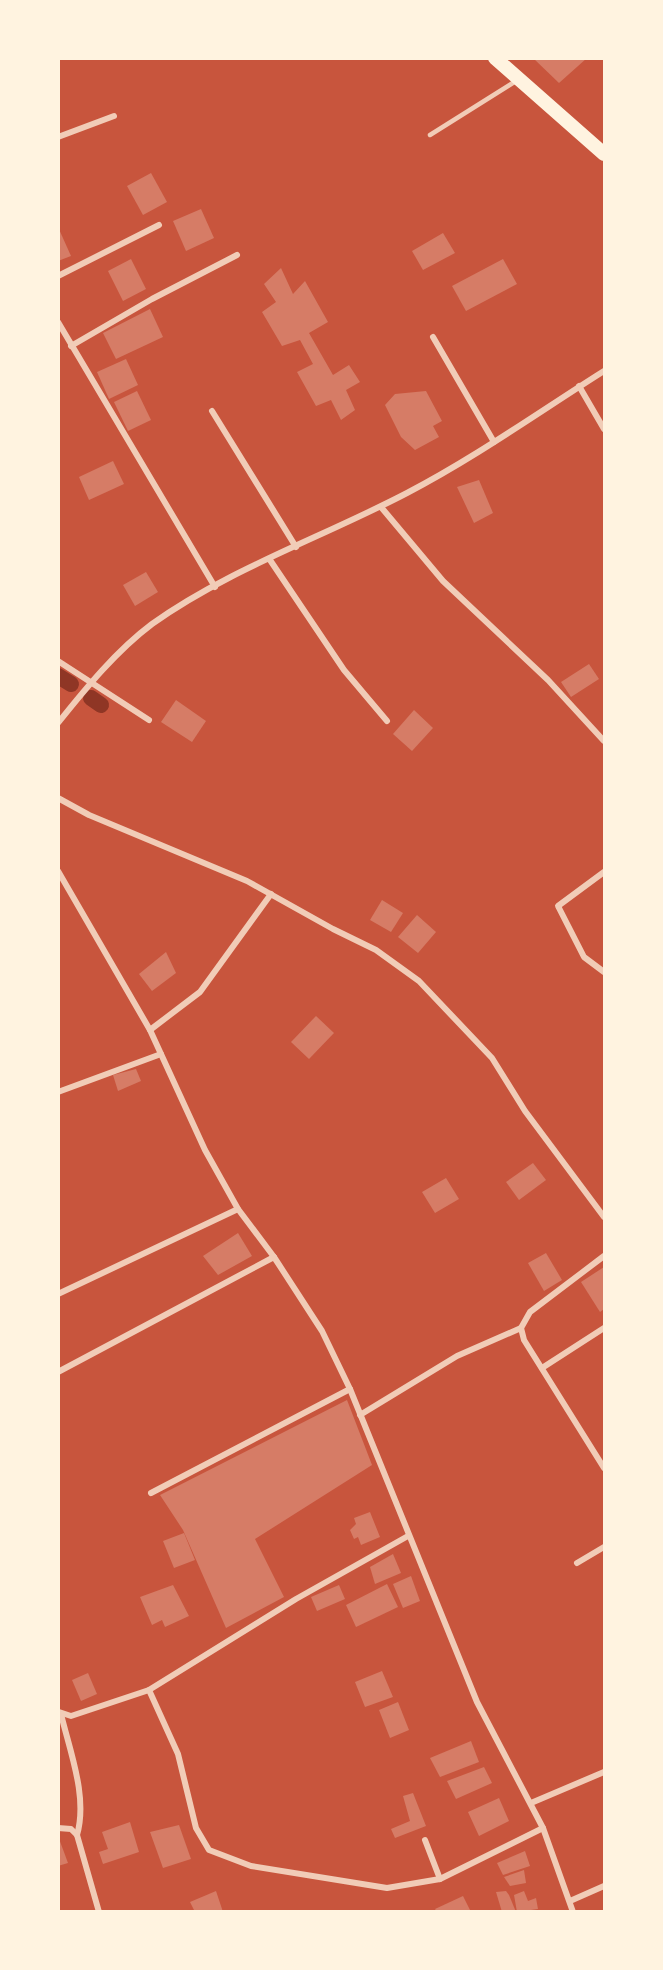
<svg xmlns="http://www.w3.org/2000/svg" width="663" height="1970" viewBox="0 0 663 1970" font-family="Figtree,sans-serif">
  <rect width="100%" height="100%" fill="#c8553d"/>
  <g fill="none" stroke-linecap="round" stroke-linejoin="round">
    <g stroke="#8f3625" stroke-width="16">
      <polyline points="58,676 71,684"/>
      <polyline points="91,698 101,705"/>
    </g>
  </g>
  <g fill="#d67c66">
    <polygon points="533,58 587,58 559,83"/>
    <polygon points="151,173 167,202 143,215 127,186"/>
    <polygon points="201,209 214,238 186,251 173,221"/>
    <polygon points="58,227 71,256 58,261"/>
    <polygon points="443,233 455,253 423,270 412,251"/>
    <polygon points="131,259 146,289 123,301 108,271"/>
    <polygon points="503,259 517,284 466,311 452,286"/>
    <polygon points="281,268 293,294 305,281 328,322 309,333 333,375 349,365 360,382 346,390 355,410 341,420 331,400 316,406 297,372 313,364 300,340 282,346 262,312 276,302 264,284"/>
    <polygon points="150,309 163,337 116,359 103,333"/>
    <polygon points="126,359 138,385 109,399 97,372"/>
    <polygon points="137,391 151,420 128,431 114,402"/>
    <polygon points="426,391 442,421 433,426 439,437 415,450 401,437 385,405 395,394"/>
    <polygon points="113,461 124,484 89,500 79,477"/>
    <polygon points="479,480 493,513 474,523 457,487"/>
    <polygon points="146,572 158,592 135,606 123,585"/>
    <polygon points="589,664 599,679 571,697 561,682"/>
    <polygon points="176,700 206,721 192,742 161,722"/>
    <polygon points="414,710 433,728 412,751 393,734"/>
    <polygon points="382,900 403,913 391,932 370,920"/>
    <polygon points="417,915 436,932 418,953 398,937"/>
    <polygon points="166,952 176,973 152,991 139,974"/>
    <polygon points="316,1016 334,1033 309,1059 291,1042"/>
    <polygon points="136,1069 141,1081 118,1091 113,1075"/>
    <polygon points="533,1163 546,1180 519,1200 506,1182"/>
    <polygon points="446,1178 459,1199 435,1213 422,1192"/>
    <polygon points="238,1233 252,1256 218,1275 203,1256"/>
    <polygon points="546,1253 562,1280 544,1291 528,1263"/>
    <polygon points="604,1267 604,1309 600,1312 581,1282"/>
    <polygon points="347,1400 372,1465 255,1539 284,1597 226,1628 183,1530 160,1495"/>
    <polygon points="370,1512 380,1537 361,1545 358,1537 354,1539 350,1530 356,1524 354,1518"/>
    <polygon points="184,1533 195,1560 174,1568 163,1541"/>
    <polygon points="393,1554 401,1573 375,1584 370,1567"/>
    <polygon points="411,1576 420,1601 403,1608 393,1584"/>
    <polygon points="387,1584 398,1607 356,1627 346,1605"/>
    <polygon points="173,1585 189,1616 165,1627 162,1620 152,1625 140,1597"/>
    <polygon points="339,1585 345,1599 317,1611 311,1597"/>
    <polygon points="382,1671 393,1697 365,1707 355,1682"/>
    <polygon points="88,1673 97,1694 81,1701 72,1680"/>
    <polygon points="398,1702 409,1730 390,1738 379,1710"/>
    <polygon points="471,1741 479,1762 440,1777 430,1758"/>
    <polygon points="484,1767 492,1783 456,1799 447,1781"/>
    <polygon points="413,1793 426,1826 395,1838 391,1829 410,1821 403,1796"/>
    <polygon points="499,1798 509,1821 479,1836 468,1812"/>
    <polygon points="130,1822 139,1852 103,1864 99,1852 108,1849 102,1832"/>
    <polygon points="179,1825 191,1859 163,1868 150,1832"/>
    <polygon points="58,1836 68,1863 58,1866"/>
    <polygon points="525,1851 530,1866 503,1875 497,1863"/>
    <polygon points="524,1870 526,1883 510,1886 504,1877"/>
    <polygon points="216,1891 223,1912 195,1912 190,1902"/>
    <polygon points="506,1891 509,1895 516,1912 502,1912 496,1892"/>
    <polygon points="524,1891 528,1901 536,1898 538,1909 517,1912 514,1895"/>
    <polygon points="463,1896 471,1912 437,1912 435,1909"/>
  </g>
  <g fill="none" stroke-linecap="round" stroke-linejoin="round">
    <polyline stroke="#f1ccb7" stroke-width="4.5" points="430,135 516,81"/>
    <g stroke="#f1ccb7" stroke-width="6">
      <polyline points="58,137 114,116"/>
      <polyline points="58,276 159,225"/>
      <polyline points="58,322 215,587"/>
      <polyline points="433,337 494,442"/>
      <polyline points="71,346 152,299 237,255"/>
      <polyline points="579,386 604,429"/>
      <polyline points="212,411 296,547"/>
      <polyline points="381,507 443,581 548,680 604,741"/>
      <polyline points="270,560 344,670 387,721"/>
      <polyline points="58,661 149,720"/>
      <path d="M 58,723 C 86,688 116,651 152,624 C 229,569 323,537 407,493 C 476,457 539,412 604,371"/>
      <polyline points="58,798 89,815 247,881 333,929 376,950 419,981 492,1058 525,1111 604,1217"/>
      <polyline points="58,871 150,1030 205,1150 238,1209 274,1257 322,1331 350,1389 477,1702 543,1828 573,1912"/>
      <polyline points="604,872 558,906 584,957 604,972"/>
      <polyline points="150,1030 200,992 271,894"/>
      <polyline points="58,1092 161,1054"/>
      <polyline points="604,1256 530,1312 521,1328 524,1340 604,1468"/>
      <polyline points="58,1294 238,1209"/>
      <polyline points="542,1368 604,1328"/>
      <polyline points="58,1372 274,1257"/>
      <polyline points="360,1415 457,1356 521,1328"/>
      <polyline points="151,1493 350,1389"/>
      <polyline points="408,1536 296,1599 149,1690 178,1754 196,1828 209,1850 251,1866 387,1888 440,1879 425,1840"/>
      <polyline points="577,1563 604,1547"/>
      <polyline points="59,1712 71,1716 149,1690"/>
      <path d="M 61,1714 C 70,1752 88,1797 77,1835"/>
      <polyline points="531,1803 604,1772"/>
      <polyline points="58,1828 71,1829 77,1835 99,1912"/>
      <polyline points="440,1879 543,1828"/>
      <polyline points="570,1901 604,1886"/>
    </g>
    <polyline stroke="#fff3e0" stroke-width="14" points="495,58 604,154"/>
  </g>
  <rect width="663" height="1970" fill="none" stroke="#fff3e0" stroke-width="120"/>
</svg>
